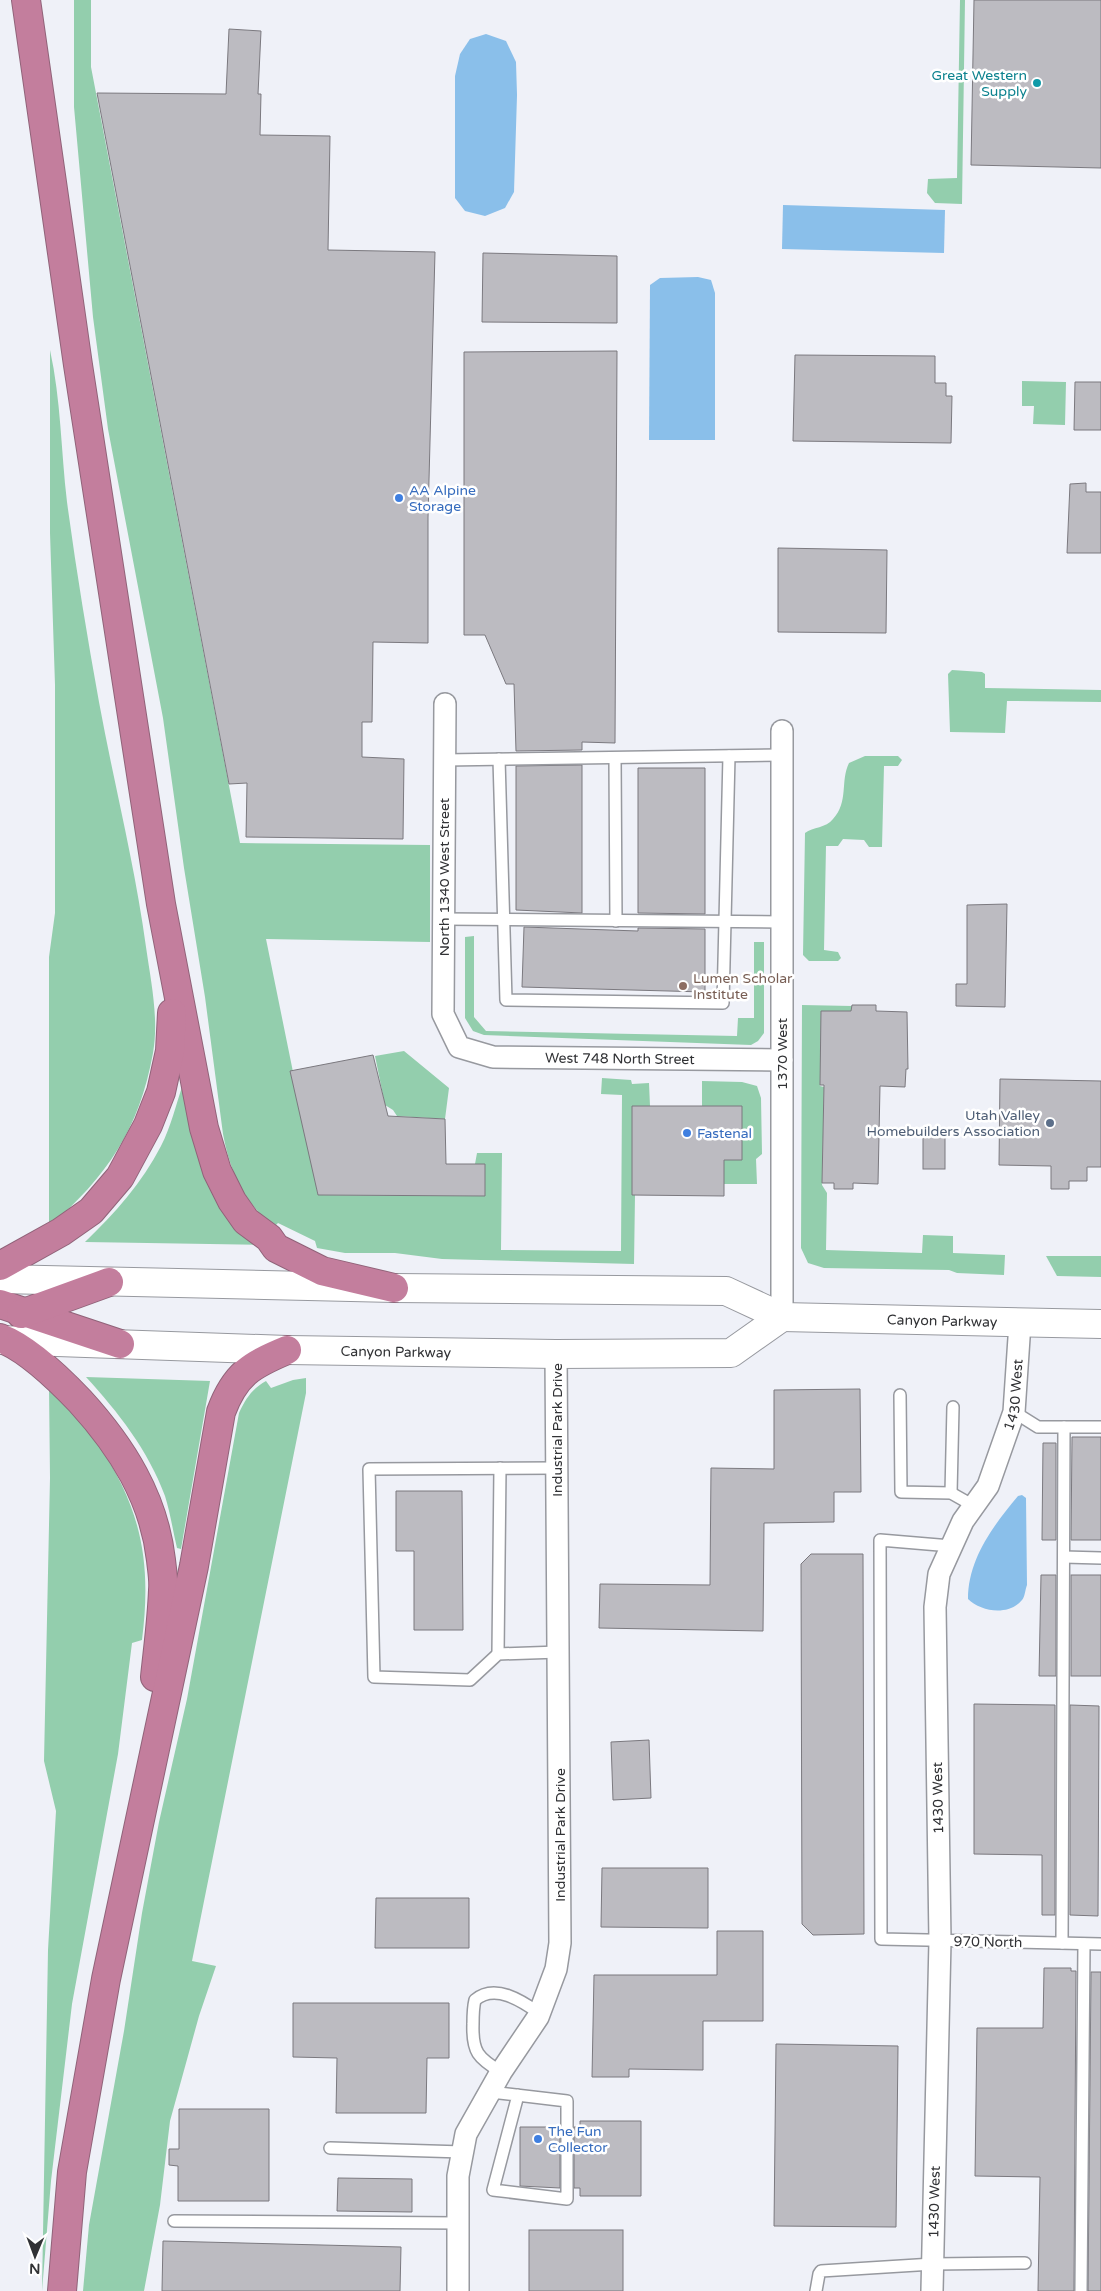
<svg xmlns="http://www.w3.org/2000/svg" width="1101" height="2291" viewBox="0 0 1101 2291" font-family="'Varela Round',sans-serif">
  <rect width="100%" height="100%" fill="#eff1f8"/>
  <g fill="#93cead">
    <path d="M 74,0 L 91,0 L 91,67 L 240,843 L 430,845 L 430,942 L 266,939 L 318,1195 L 485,1196 L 485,1165 L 475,1164 L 477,1153 L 502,1153 L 501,1250 L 621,1251 L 622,1095 L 601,1094 L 602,1078 L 631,1080 L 632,1084 L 649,1083 L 650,1106 L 632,1106 L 632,1195 L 635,1195 L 634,1264 L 442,1259 L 395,1253 L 345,1253 L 317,1248 L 315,1241 L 278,1223 L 274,1227 C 244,1202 230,1172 223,1134 L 205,997 L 184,868 L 163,718 L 108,429 L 93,317 L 74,107 Z"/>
    <polygon points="960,0 965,0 962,204 935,203 927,193 928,179 957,178"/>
    <path d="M 50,350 C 61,400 61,451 67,502 C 76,569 87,636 99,702 C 114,784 135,865 146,947 C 151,982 159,1018 153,1053 C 139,1130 107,1176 49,1227 L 49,957 L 55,913 L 55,685 L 50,533 Z"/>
    <polygon points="1022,381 1066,382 1065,425 1033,424 1034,406 1022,406"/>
    <polygon points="952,670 982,672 985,674 985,688 1101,690 1101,702 1007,701 1005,733 950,732 948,674"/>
    <path d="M 865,756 L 898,756 L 902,760 L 898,766 L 884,766 L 882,847 L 869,847 L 864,840 L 843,839 L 838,846 L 826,846 L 824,950 L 838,952 L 841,958 L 838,961 L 809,961 L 803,955 L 805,833 C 813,827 826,828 833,819 C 849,802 840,781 849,763 Z"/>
    <polygon points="474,936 474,1017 486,1031 737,1036 738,1018 754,1018 754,942 764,942 764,1033 758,1041 751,1045 484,1035 473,1031 465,1018 465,937"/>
    <polygon points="802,1005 852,1006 852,1014 822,1013 820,1086 824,1087 822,1185 827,1193 826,1250 922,1253 923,1235 953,1236 953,1253 1005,1255 1004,1275 957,1273 949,1270 824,1268 808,1263 801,1248"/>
    <polygon points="404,1051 449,1088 445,1119 397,1116 393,1110 385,1105 375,1056"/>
    <polygon points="702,1081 742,1082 757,1086 761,1098 762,1154 756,1159 757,1184 724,1184 724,1160 742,1160 702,1106"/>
    <path d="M 183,1084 L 265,1245 L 85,1242 C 115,1213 142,1183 161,1146 C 171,1127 176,1104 183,1084 Z"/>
    <polygon points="1046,1256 1101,1256 1101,1277 1057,1276"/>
    <path d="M 86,1377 L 210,1381 L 181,1549 L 177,1548 C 173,1531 170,1512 165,1496 C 148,1450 118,1412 86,1377 Z"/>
    <path d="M 306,1378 L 306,1393 L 192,1961 L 216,1966 L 199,2016 L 170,2121 L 160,2205 L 144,2291 L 83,2291 L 89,2225 L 124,2031 L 142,1913 L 159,1822 L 187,1699 L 239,1413 C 246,1398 252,1389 266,1381 L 271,1388 L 293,1380 Z"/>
    <path d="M 49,1386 C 65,1404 83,1421 96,1441 C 141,1507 152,1561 142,1640 L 132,1643 L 118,1754 L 72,2004 L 51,2181 L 42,2291 L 48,1950 L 56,1811 L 44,1761 L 50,1478 Z"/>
  </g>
  <g fill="#8abfea">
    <polygon points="486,34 506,41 516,62 517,95 514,192 505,208 485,216 465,211 455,198 455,76 460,54 470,39"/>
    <polygon points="783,205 945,210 944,253 782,249"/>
    <polygon points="698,277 711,280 715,293 715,440 649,440 650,285 660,278"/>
    <path d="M 1022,1495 L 1026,1498 L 1027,1585 C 1025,1590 1025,1597 1022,1600 C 1009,1616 981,1612 968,1599 C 968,1559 993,1526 1018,1496 Z"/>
  </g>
  <g fill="#bcbbc1" stroke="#7b797f">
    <polygon points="974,0 1101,0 1101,168 971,165"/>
    <polygon points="229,29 261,31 258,94 261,94 260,135 330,136 328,250 435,252 428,518 428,643 373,642 372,722 362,722 362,757 404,759 403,839 246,837 247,783 229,784 97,93 226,94"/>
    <polygon points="483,253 617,256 617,323 482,322"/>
    <polygon points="617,351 615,743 582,742 582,750 516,751 514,684 506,684 485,635 464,635 464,352"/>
    <polygon points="795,355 935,356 935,383 946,383 946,396 952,396 951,443 793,441"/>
    <polygon points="1075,382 1101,382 1101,430 1074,430"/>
    <polygon points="1086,483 1086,492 1101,492 1101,553 1067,553 1070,484"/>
    <polygon points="778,548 887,550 886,633 778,632"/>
    <polygon points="582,765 582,913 516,910 516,766"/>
    <polygon points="638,768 705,768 705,914 638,913"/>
    <polygon points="1007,904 1005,1007 956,1006 956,984 967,984 967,905"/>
    <polygon points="524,927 638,931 638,928 705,929 705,992 522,987"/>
    <polygon points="852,1005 876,1005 876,1011 907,1012 908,1069 906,1069 905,1087 880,1086 878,1184 853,1183 853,1189 834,1189 834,1183 822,1183 824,1085 820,1085 821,1011 851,1011"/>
    <polygon points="373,1055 388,1116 445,1119 446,1164 485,1164 485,1196 318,1195 290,1071"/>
    <polygon points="1000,1079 1101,1081 1101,1167 1087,1167 1087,1181 1069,1181 1069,1189 1051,1189 1051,1166 999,1165"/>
    <polygon points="632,1106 742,1106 742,1160 724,1160 724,1196 632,1195"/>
    <rect x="923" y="1132" width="22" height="37"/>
    <polygon points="860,1389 861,1492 834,1492 834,1522 764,1523 763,1631 599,1628 600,1584 710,1585 711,1468 774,1469 774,1390"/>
    <polygon points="1072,1437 1101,1437 1101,1540 1071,1540"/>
    <polygon points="1043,1443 1056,1443 1056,1540 1042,1540"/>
    <polygon points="396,1491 462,1491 463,1630 414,1630 414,1551 396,1551"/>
    <polygon points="811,1554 863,1554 864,1934 813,1935 802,1924 801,1564"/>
    <polygon points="1041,1575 1056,1575 1056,1676 1039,1676"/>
    <rect x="1071" y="1575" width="30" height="101"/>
    <polygon points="974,1704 1055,1705 1055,1915 1042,1915 1042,1855 974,1854"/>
    <polygon points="1070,1705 1099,1706 1098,1916 1070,1915"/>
    <polygon points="649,1740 651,1798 613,1800 611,1742"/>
    <polygon points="602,1868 708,1868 708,1928 601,1927"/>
    <polygon points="376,1898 469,1898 469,1948 375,1948"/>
    <polygon points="717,1931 763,1931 763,2021 703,2021 703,2070 629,2069 629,2077 592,2077 594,1975 717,1975"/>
    <polygon points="1044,1968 1071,1968 1071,1971 1076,1971 1074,2291 1038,2291 1040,2177 975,2176 977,2028 1043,2028"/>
    <polygon points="1091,1972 1101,1972 1101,2291 1088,2291"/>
    <polygon points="293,2003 449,2003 449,2058 427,2058 426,2113 336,2113 337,2058 293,2057"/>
    <polygon points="776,2044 898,2046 896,2227 774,2226"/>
    <polygon points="179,2109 269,2109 269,2201 178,2201 178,2166 169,2165 169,2149 179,2149"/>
    <polygon points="580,2121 641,2121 641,2196 580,2196 580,2188 574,2188 574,2127 580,2127"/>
    <polygon points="520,2127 560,2127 560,2188 520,2186"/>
    <polygon points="338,2178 412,2179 412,2212 337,2211"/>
    <rect x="529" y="2230" width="94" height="61"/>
    <polygon points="163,2241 401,2247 400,2291 162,2291"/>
  </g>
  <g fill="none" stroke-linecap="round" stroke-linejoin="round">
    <defs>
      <g id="service">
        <polyline points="615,758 616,921"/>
        <polyline points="499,759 506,1000 723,1003 729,756"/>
        <polyline points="445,760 782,755"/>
        <polyline points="444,919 781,922"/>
        <polyline points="900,1395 901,1492 951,1493 974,1506"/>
        <polyline points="1014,1412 1038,1427 1101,1427"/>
        <polyline points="557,1468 369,1469 374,1677 470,1680 498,1654 559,1652"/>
        <polyline points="951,1493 953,1407"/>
        <polyline points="951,1546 880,1540 881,1939 1101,1944"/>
        <polyline points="1064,1557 1101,1558"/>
        <polyline points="498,1654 500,1468"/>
        <polyline points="1062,1943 1064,1427"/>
        <path d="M 501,2072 C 478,2058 472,2052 473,2024 C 473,2016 473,2008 475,2000 C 495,1983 522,2001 539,2013"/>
        <polyline points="491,2092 567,2101 567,2199 493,2190 518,2095"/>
        <polyline points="330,2148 463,2152"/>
        <polyline points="174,2221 458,2223"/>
        <polyline points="816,2291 819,2274 821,2271 933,2264 1025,2263"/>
        <polyline points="1081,2291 1084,1944"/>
      </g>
      <g id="minor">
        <path id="s1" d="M 445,704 L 443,1014 L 459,1047 L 493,1057 L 782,1060"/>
        <polyline points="782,1317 782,731"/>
        <polyline points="458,2291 458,2176 466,2134 501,2072 538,2017 556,1969 560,1943 556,1354"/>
        <path id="s2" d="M 932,2291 L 940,1941 L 935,1607 L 939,1574 L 963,1521 L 988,1486 L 1014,1412 L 1020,1323"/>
      </g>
      <g id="secondary">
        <path id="s3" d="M 0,1279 L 394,1288 L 726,1291 L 782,1317 L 1101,1324"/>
        <path id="s4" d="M 0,1340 L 287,1350 L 556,1354 L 731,1353 L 782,1317"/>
      </g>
      <g id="motorway">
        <polyline points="26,0 78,365 161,904 204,1128 217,1171 232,1201 246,1221 269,1238 276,1248 322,1271 394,1288"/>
        <polyline points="0,1266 61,1232 91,1211 120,1177 148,1125 161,1092 170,1051 172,1013"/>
        <polyline points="0,1304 120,1344"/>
        <polyline points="21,1314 109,1282"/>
        <path d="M 0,1338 C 27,1348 60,1380 80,1401 C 122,1447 154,1498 161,1560 C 162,1570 164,1580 163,1590 C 162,1619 158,1648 155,1677"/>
        <path d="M 62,2291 L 72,2172 L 106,1979 L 194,1566 L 221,1412 C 235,1374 251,1365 287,1350"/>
      </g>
    </defs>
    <use href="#service" stroke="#97999f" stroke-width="14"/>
    <use href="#minor" stroke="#97999f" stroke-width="24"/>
    <use href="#secondary" stroke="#97999f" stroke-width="30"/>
    <use href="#motorway" stroke="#906379" stroke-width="30"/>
    <use href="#service" stroke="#fff" stroke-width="11"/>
    <use href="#minor" stroke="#fff" stroke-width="21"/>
    <use href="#secondary" stroke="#fff" stroke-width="28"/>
    <use href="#motorway" stroke="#c37e9d" stroke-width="28"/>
  </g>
  <circle fill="#0f9aa8" stroke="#fff" stroke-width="2" cx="1037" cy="83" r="5"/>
  <g fill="#3f7fe0" stroke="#fff" stroke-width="2">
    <circle cx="399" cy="498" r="5"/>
    <circle cx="687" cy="1133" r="5"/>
    <circle cx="538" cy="2139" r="5"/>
  </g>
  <circle fill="#8d6e63" stroke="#fff" stroke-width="2" cx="683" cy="986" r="5"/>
  <circle fill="#5c6f8a" stroke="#fff" stroke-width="2" cx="1050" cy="1123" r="5"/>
  <g text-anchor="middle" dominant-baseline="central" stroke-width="5" stroke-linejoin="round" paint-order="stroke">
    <g font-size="14" fill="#0d838f" stroke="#fff" text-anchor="end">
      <text x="1027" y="75">Great Western<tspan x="1027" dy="16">Supply</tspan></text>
    </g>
    <g font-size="14" fill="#366cbe" stroke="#fff" text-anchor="start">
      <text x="409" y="490">AA Alpine<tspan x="409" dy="16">Storage</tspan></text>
      <text x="697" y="1133">Fastenal</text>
      <text x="548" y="2131">The Fun<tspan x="548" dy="16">Collector</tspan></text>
    </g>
    <g font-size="14" fill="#313235" stroke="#fff">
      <text transform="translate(444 877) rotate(-90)">North 1340 West Street</text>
      <text transform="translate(782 1054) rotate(-90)">1370 West</text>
      <text stroke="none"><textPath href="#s1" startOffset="509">West 748 North Street</textPath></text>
      <text stroke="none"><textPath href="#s3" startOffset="948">Canyon Parkway</textPath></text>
      <text stroke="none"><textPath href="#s4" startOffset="396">Canyon Parkway</textPath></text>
      <text stroke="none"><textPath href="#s2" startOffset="914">1430 West</textPath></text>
      <text transform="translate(557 1430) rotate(-90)">Industrial Park Drive</text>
      <text transform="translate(938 1798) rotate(-91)">1430 West</text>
      <text transform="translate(560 1835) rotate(-90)">Industrial Park Drive</text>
      <text transform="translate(988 1942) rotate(1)">970 North</text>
      <text stroke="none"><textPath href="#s2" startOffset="89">1430 West</textPath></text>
    </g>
    <g font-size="14" fill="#785e54" stroke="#fff" text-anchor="start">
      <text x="693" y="978">Lumen Scholar<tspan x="693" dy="16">Institute</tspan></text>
    </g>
    <g font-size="14" fill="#4e5e75" stroke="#fff" text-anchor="end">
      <text x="1040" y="1115">Utah Valley<tspan x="1040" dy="16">Homebuilders Association</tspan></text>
    </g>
  </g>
  <g transform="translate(35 2256) rotate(181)" stroke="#ffffff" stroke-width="4" paint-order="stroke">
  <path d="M0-4L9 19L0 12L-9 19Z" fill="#313235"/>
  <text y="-8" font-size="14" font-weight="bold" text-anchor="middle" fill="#313235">N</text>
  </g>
</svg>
